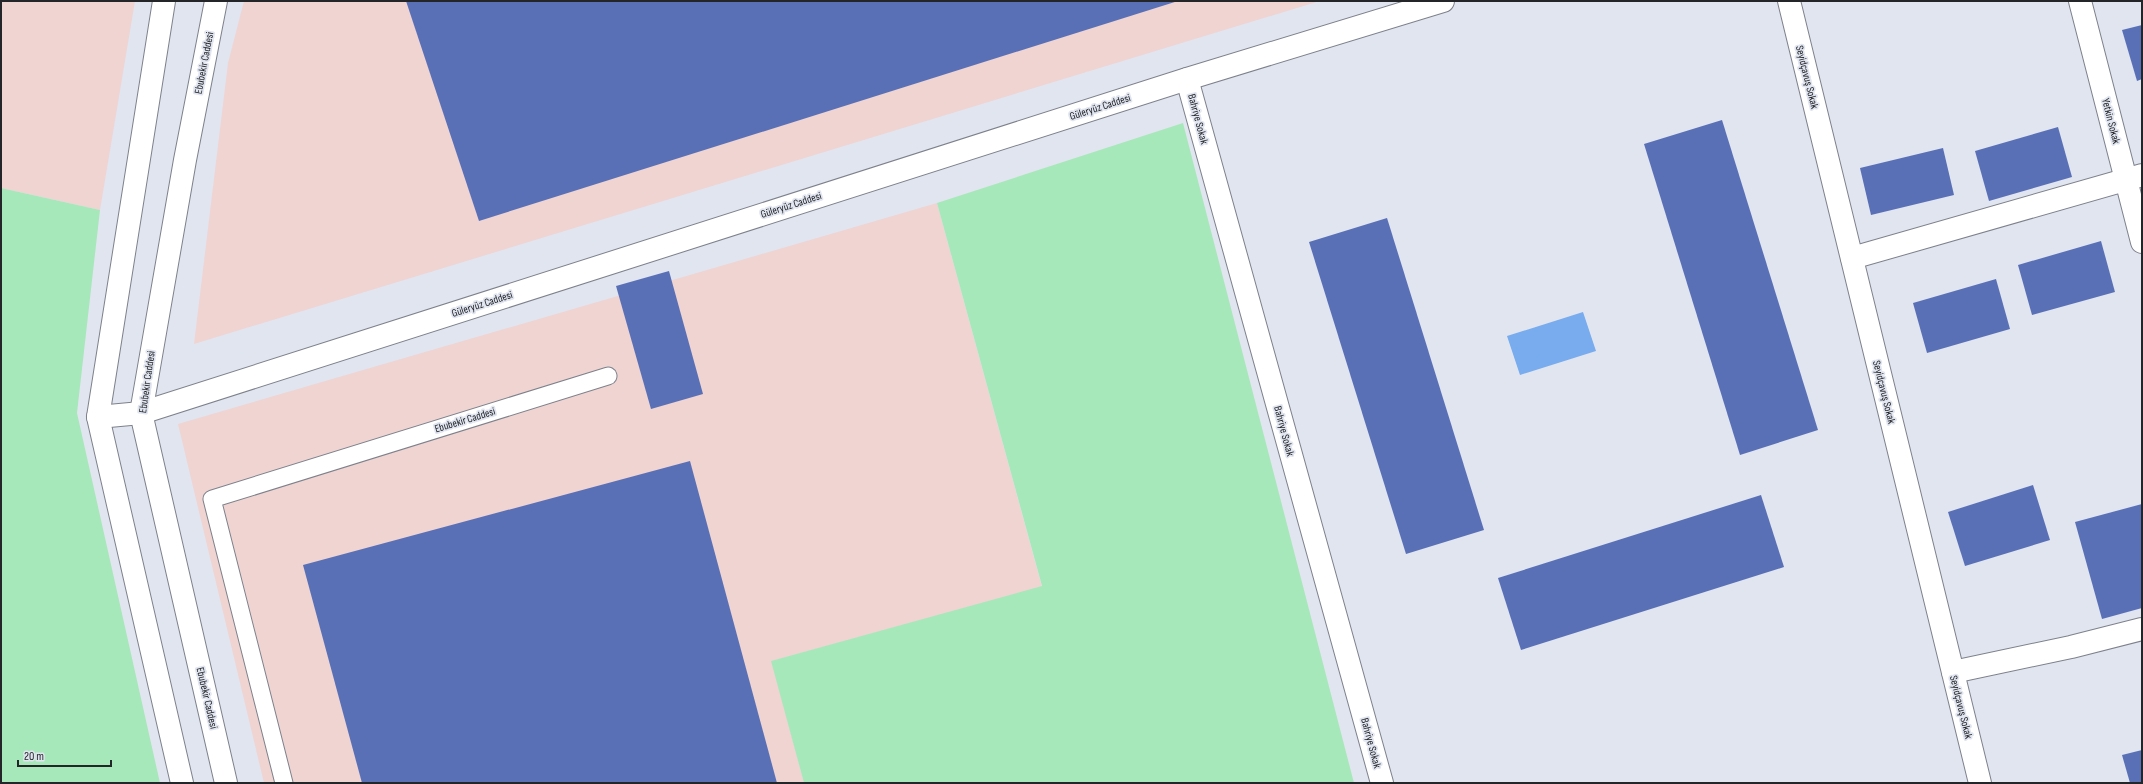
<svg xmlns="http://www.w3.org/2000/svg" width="2143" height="784" viewBox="0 0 2143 784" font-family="'Sofia Sans Condensed',sans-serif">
  <rect width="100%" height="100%" fill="#e1e5f0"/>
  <g fill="#efd4d2">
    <polygon points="1,1 135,1 100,210 1,188"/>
    <polygon points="244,1 1320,1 194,344 228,63"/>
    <polygon points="937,203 1042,587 772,661 804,783 264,783 178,424"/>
  </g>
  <g fill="#a7e8ba">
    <polygon points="1183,123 1354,783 804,783 771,661 1042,586 937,203"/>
    <polygon points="1,188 100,210 77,413 160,783 1,783"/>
  </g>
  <polygon fill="#78acee" points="1583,312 1596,351 1520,375 1507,336"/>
  <g fill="#5970b6">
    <polygon points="406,1 1178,1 479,221"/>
    <polygon points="2142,25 2142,79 2137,81 2122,30"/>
    <polygon points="1722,120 1818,430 1740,455 1644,144"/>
    <polygon points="2058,127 2072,177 1989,201 1975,151"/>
    <polygon points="1943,148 1954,195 1871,215 1860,168"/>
    <polygon points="1387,218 1484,530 1406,554 1309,242"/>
    <polygon points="2101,241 2115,292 2032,315 2018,265"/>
    <polygon points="669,271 703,394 651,409 616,286"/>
    <polygon points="1996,279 2010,329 1927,353 1913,303"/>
    <polygon points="690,461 777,783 362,783 303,565"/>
    <polygon points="2033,485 2050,540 1965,566 1948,512"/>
    <polygon points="1761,495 1784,567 1521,650 1498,578"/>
    <polygon points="2142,504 2142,608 2102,619 2075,522"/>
    <polygon points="2142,750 2142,783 2130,783 2122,755"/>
  </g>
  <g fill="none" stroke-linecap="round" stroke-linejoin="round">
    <defs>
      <polyline id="service" points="284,783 212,499 608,376"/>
      <g id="minor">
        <polyline points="1789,1 1980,783"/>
        <polyline points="2080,1 2142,242"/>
        <polyline points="1187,79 1382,783"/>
        <polyline points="1852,258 2142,175"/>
        <polyline points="1953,672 2071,647 2142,629"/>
      </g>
      <polyline id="tertiary" points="141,413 1187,79 1443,1"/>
      <g id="secondary">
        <polyline points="164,1 98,417 182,783"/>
        <polyline points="216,1 185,160 141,413 226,783"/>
        <polyline points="98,417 141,413"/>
      </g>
    </defs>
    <use href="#service" stroke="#7d818b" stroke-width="19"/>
    <use href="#minor" stroke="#7d818b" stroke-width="24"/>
    <use href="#tertiary" stroke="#7d818b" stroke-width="24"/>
    <use href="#secondary" stroke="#7d818b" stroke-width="24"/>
    <use href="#service" stroke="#fff" stroke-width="17"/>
    <use href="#minor" stroke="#fff" stroke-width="22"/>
    <use href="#tertiary" stroke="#fff" stroke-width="22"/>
    <use href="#secondary" stroke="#fff" stroke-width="22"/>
  </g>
  <g text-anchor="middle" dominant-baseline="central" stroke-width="3.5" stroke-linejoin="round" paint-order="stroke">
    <g font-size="11" fill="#232529" stroke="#e1e5f0">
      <text transform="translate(204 63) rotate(-79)">Ebubekir Caddesi</text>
      <text transform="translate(1807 77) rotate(76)">Seyidçavuş Sokak</text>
      <text transform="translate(1100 107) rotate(-18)">Güleryüz Caddesi</text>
      <text transform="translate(1198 119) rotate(75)">Bahriye Sokak</text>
      <text transform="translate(2111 121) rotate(76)">Yetkin Sokak</text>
      <text transform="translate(791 205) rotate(-18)">Güleryüz Caddesi</text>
      <text transform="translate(482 304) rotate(-18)">Güleryüz Caddesi</text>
      <text transform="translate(147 382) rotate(-82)">Ebubekir Caddesi</text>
      <text transform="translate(1884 392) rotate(76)">Seyidçavuş Sokak</text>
      <text transform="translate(465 420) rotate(-17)">Ebubekir Caddesi</text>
      <text transform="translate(1284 431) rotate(75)">Bahriye Sokak</text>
      <text transform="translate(207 698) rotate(77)">Ebubekir Caddesi</text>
      <text transform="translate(1961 707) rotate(76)">Seyidçavuş Sokak</text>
      <text transform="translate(1371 743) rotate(75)">Bahriye Sokak</text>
    </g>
  </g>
  <rect width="2143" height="784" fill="none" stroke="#232529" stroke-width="4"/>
  <path d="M18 760v6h93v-6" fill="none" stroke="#232529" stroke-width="2"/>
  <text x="24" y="760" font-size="12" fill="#232529" stroke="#e1e5f0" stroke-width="3" paint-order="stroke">20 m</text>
</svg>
